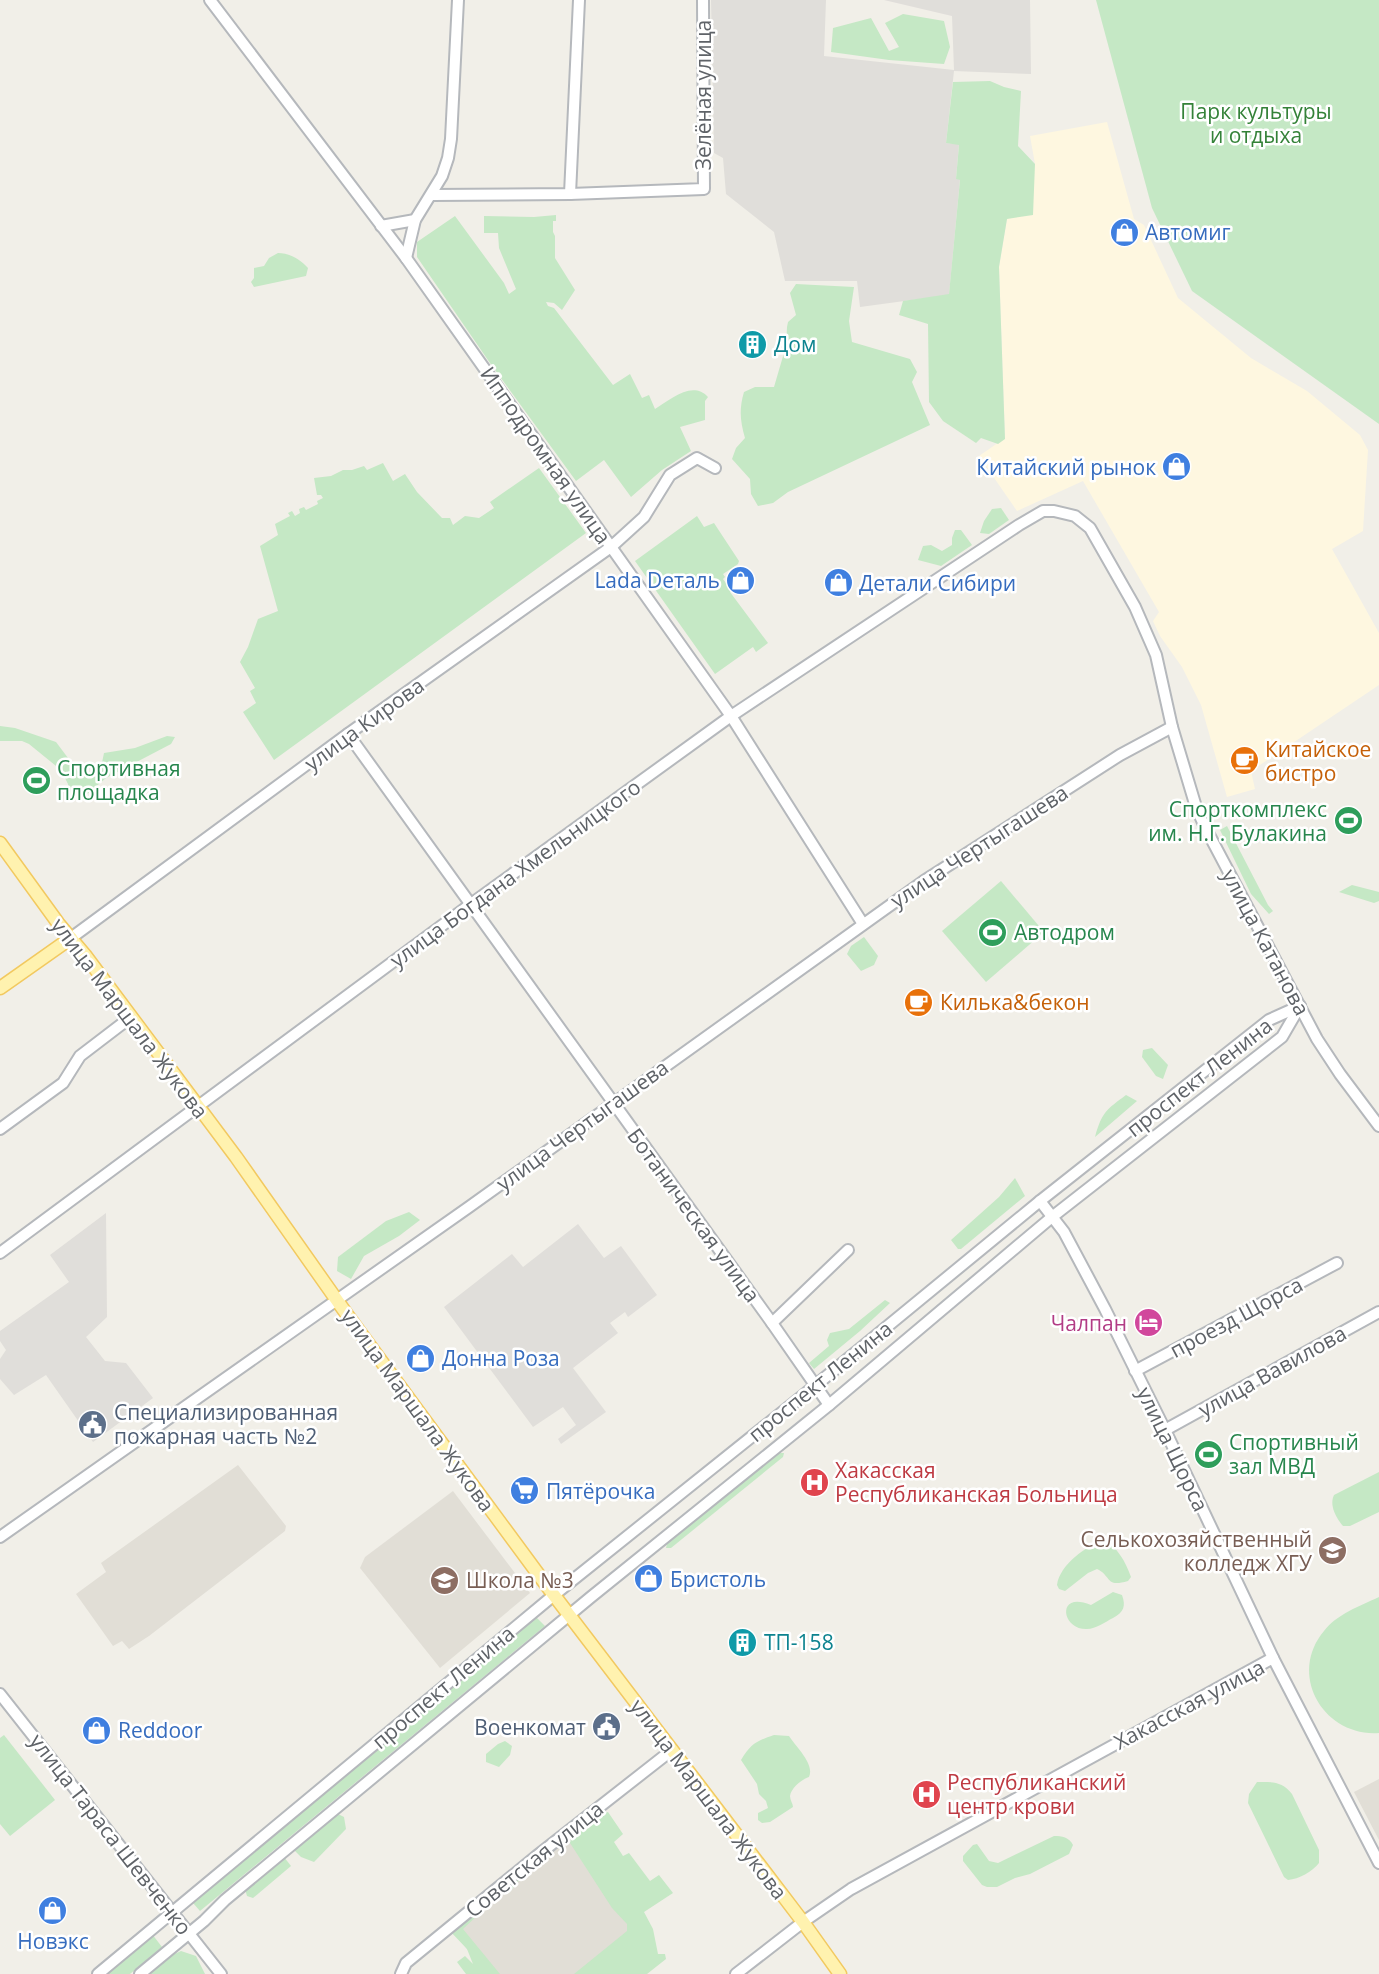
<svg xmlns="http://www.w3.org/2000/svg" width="1379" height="1974" viewBox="0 0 1379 1974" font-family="'Open Sans',sans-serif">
  <rect width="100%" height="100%" fill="#f1efe8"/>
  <polygon fill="#fef7e0" points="1107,122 1134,219 1144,225 1178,298 1251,358 1307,391 1360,435 1368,450 1363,531 1332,549 1379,633 1379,685 1251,771 1255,789 1227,797 1201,705 1182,667 1160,636 1153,621 1159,612 1083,481 1017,511 979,456 1005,438 999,267 1007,219 1035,164 1030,136"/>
  <g fill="#e0deda">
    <polygon points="711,0 826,0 824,56 954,70 952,16 884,0 1030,0 1031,74 954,71 946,143 959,144 956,179 960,179 949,295 860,307 857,281 785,281 774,232 726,194 723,158 714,153"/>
    <polygon points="106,1213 107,1317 86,1337 105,1361 126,1363 153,1398 93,1442 46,1375 14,1395 0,1379 0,1359 6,1350 0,1341 0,1331 69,1282 50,1255"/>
    <polygon points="578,1224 604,1258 621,1246 657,1295 628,1317 625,1312 610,1323 618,1333 573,1368 606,1412 561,1444 558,1439 576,1425 563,1407 533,1427 444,1307 512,1254 523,1267"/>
  </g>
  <g fill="#e1ded6">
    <polygon points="238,1465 286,1526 285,1531 149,1636 129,1649 122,1641 113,1646 76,1594 106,1572 101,1563"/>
    <polygon points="453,1491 530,1593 440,1668 360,1568 365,1557"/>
    <polygon points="1379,1779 1379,1840 1354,1792"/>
    <polygon points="567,1834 645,1932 593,1974 487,1974 451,1929"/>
  </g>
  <g fill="#c5e8c5">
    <polygon points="1096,0 1379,0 1379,424 1192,291 1152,208"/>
    <polygon points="903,14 944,21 950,47 944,64 889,60 831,52 833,28 871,18 889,51 899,47 885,23"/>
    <polygon points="990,81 1004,87 1021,91 1018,146 1035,164 1033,215 1007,219 999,267 1005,439 998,444 981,438 976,443 943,421 929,402 928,324 899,315 903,301 949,294 960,180 956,179 959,145 946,143 953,82"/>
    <path d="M 556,215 L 556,221 L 553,221 L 553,232 L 555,236 L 555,258 L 575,290 L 562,310 L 554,303 L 546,302 L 548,306 L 554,308 L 613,385 L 630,374 L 642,398 L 649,395 L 655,409 C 670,400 692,380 708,397 L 705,401 L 705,420 L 680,427 L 691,451 L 662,470 L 631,497 L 604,460 L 576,481 L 490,363 L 417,257 L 417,242 L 455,216 L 504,283 L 509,294 L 516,289 L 499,248 L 498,233 L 484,233 L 484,216 L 534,217 Z"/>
    <path d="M 278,253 C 290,253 301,260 308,268 L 306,276 L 254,287 L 251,282 L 254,278 L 254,268 L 264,266 L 269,258 Z"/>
    <path d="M 796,284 L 854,287 L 849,321 L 852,342 L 910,359 L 917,372 L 912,382 L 930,425 L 788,492 L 773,503 L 758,506 L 751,494 L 750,479 L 732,459 L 736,448 L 745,438 C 740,421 739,409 744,392 L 755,387 L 774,387 L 786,346 L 787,327 L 788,322 L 796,315 L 790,293 Z"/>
    <polygon points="383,463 393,481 405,474 417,492 442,518 450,518 453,525 465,516 479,518 494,508 490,502 539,468 586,533 274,760 243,712 256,703 250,691 255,688 240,662 248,647 258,619 278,611 260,546 278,535 275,524 290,516 288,513 292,511 295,516 300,513 299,509 304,507 306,510 318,504 317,501 323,498 321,495 317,495 314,478 331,476 343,470 352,470 364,466 367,470"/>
    <polygon points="1001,508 1009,520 989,534 980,533 984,521 992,509"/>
    <polygon points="697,516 704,527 714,523 739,561 738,564 723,574 725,577 723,579 731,590 730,592 768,643 756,652 753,647 715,674 635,561"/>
    <polygon points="955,530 961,530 972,545 941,566 918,560 923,546 931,545 942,551 952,545 952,538"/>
    <polygon points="0,726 15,728 56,742 80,774 99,777 104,753 135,748 167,736 175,737 171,744 106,778 80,800 70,796 68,784 61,770 29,744 22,741 0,741"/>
    <polygon points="1227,826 1268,905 1273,911 1269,914 1251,894 1220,830"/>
    <polygon points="1001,881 1044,932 986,982 942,931"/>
    <polygon points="1352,885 1379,892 1379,901 1374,903 1339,892"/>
    <polygon points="864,937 878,956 874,965 861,971 847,954 851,946"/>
    <polygon points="1152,1048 1168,1065 1163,1079 1156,1076 1142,1057 1143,1050"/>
    <path d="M 1126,1095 L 1137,1101 L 1095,1137 C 1102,1112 1106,1110 1126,1095 Z"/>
    <polygon points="1015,1178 1025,1196 961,1249 958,1249 951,1240 999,1197"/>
    <polygon points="409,1212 420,1220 399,1236 364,1256 351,1279 337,1271 338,1257 386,1221"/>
    <polygon points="885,1300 890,1303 860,1331 814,1369 809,1363 829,1346 827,1340 830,1333 849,1329"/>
    <polygon points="778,1453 784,1453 783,1457 671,1548 666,1548 667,1544"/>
    <path d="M 1379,1472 L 1379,1512 L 1350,1526 L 1343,1526 C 1336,1518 1329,1505 1334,1495 Z"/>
    <path d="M 1105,1538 C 1118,1550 1125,1560 1131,1577 L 1128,1581 C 1105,1588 1112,1576 1097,1569 L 1088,1573 L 1065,1591 L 1059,1589 L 1057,1585 C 1060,1564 1086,1547 1105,1538 Z"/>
    <path d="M 1113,1592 L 1122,1595 C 1126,1606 1124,1612 1113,1618 C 1105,1622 1096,1629 1087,1629 C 1061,1630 1056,1590 1091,1605 Z"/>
    <path d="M 1379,1597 L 1379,1733 C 1324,1737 1287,1675 1324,1631 C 1337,1614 1360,1606 1379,1597 Z"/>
    <polygon points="536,1617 545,1626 200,1911 193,1903"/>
    <polygon points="4,1735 55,1800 10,1836 0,1824 0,1738"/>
    <path d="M 774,1735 L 789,1736 C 796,1747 815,1764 809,1777 C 802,1779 791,1788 790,1796 C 790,1800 793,1804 793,1807 L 770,1822 L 762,1823 L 758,1820 L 758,1813 L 768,1808 L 766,1801 L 759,1794 L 757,1784 L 741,1760 C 751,1744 756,1741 774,1735 Z"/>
    <polygon points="505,1741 512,1746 510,1755 499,1767 486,1762 486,1754 498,1744"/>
    <path d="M 1257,1782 C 1272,1782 1282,1781 1292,1794 L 1319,1850 L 1319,1863 C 1312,1872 1299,1879 1288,1880 L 1284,1877 L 1248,1803 L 1249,1794 Z"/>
    <path d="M 605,1812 L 605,1813 L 608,1812 L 623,1834 L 614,1842 L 623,1856 L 629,1853 L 650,1881 L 659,1875 L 673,1893 L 644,1912 L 653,1929 L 658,1954 L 665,1954 L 666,1959 L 647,1974 L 574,1974 L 627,1931 L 627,1924 L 612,1908 L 570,1843 C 574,1821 585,1820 605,1812 Z"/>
    <polygon points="336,1813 344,1817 346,1829 314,1862 301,1857 292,1848"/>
    <path d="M 1054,1836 C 1062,1836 1069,1837 1073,1845 L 1069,1854 L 1030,1874 L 1015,1878 L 997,1887 L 987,1887 L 982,1885 L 963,1861 L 963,1856 L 973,1845 L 977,1844 L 989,1861 L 998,1863 Z"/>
    <polygon points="284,1857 291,1866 253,1898 247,1896 245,1889"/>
    <polygon points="528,1869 509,1893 499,1895 463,1929 500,1974 466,1974 457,1962 465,1956 473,1964 467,1949 449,1930"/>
    <polygon points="152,1934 162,1947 130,1974 104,1974"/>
    <polygon points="181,1951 196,1956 205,1974 146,1974 166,1958"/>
  </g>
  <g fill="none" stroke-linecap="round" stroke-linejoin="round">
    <defs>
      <g id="minor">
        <polyline points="210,0 406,258 731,716 863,924"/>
        <polyline points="570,194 579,0"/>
        <polyline points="432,195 570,194 704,189 703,0"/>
        <polyline points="381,226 415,220"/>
        <polyline points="406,258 415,220 442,176 448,158 451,139 458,0"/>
        <polyline points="348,734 772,1323 829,1405"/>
        <polyline points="71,938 348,734 611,547 644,517 670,475 697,458 715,468"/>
        <polyline points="0,1129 63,1083 80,1056 131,1017"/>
        <polyline points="1040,1201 1064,1232 1105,1309 1165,1430 1273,1658 1379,1863"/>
        <polyline points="0,1253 471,904 731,716 1019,525 1043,511 1054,511 1075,516 1090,528 1135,607 1156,655 1172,727 1196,807 1205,827 1317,1039 1340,1074 1379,1126"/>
        <polyline points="772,1323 848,1250"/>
        <polyline points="1135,1371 1337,1263"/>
        <polyline points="1165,1430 1379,1312"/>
        <polyline points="0,1537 469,1207 924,881 1120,755 1172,727"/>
        <polyline points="0,1694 221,1974"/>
        <polyline points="98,1974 554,1595 805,1394 1040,1201 1269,1020 1300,1006"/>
        <polyline points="140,1974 204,1921 225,1900 591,1597 829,1405 1052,1217 1282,1037 1300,1006"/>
        <polyline points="401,1974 406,1963 538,1855 672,1750"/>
        <polyline points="736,1974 803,1922 851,1889 1273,1658"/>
      </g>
      <g id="major">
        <polyline points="0,843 58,923 85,955 236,1157 348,1316 547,1586 803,1922 840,1974"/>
        <polyline points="0,988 71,938"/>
      </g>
    </defs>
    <use href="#minor" stroke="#b5b8bc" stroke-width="14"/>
    <use href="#major" stroke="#f2c960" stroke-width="15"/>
    <use href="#minor" stroke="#fff" stroke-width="10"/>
    <use href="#major" stroke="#fff2af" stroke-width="12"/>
  </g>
  <defs>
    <symbol id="shop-disc" viewBox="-11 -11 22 22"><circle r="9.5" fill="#3f7fe0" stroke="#fff"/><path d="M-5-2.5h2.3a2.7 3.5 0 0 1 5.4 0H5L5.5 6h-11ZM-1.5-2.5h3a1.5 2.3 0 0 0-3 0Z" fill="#fff"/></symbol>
    <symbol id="building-disc" viewBox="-11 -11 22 22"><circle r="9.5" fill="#0f9aa8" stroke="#fff"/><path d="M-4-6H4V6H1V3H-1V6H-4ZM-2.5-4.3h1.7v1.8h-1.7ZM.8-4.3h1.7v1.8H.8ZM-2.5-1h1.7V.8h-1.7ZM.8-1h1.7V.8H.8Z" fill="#fff"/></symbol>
    <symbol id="cafe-disc" viewBox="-11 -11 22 22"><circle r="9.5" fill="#e8710a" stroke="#fff"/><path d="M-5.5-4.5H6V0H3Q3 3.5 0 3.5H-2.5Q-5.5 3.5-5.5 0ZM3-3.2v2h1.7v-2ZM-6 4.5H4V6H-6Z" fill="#fff"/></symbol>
    <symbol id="stadium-disc" viewBox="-11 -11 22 22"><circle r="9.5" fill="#2e9e5b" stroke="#fff"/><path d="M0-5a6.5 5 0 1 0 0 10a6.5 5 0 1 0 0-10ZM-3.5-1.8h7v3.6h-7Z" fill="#fff"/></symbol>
    <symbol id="hotel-disc" viewBox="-11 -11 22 22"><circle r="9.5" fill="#d1479c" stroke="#fff"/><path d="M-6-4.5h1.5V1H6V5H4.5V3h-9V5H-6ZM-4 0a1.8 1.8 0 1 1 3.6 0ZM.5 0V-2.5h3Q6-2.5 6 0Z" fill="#fff"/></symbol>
    <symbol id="civic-disc" viewBox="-11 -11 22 22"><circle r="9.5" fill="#5c6f8a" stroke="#fff"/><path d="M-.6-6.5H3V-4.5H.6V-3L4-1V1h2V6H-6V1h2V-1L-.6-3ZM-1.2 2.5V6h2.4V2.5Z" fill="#fff"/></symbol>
    <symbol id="hospital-disc" viewBox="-11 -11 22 22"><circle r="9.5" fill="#e0444e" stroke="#fff"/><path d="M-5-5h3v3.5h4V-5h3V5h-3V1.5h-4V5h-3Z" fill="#fff"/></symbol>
    <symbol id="supermarket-disc" viewBox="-11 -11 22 22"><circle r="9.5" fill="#3f7fe0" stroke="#fff"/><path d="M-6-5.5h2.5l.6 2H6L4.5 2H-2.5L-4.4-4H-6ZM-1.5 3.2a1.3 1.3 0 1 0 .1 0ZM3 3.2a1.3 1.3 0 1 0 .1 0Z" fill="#fff"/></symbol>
    <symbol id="university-disc" viewBox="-11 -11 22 22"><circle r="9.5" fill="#8d6e63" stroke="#fff"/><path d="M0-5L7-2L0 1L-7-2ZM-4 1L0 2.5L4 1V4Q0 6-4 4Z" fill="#fff"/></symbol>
    <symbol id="school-disc" viewBox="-11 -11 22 22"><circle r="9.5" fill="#8d6e63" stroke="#fff"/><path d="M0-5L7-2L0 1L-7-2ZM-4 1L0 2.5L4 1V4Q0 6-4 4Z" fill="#fff"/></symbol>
  </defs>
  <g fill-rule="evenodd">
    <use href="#shop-disc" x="1108" y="216" width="33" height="33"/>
    <use href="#building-disc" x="736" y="328" width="33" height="33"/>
    <use href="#shop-disc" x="1160" y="450" width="33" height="33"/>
    <use href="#shop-disc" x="724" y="564" width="33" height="33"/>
    <use href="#shop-disc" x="822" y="566" width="33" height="33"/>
    <use href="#cafe-disc" x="1228" y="744" width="33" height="33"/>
    <use href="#stadium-disc" x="20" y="764" width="33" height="33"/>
    <use href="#stadium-disc" x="1332" y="804" width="33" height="33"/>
    <use href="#stadium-disc" x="976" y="916" width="33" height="33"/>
    <use href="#cafe-disc" x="902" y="986" width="33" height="33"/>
    <use href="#hotel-disc" x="1132" y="1306" width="33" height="33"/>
    <use href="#shop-disc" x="404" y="1342" width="33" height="33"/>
    <use href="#civic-disc" x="76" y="1408" width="33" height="33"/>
    <use href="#stadium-disc" x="1192" y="1438" width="33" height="33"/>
    <use href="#hospital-disc" x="798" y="1466" width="33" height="33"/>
    <use href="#supermarket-disc" x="508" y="1474" width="33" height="33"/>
    <use href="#university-disc" x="1316" y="1534" width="33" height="33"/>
    <use href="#shop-disc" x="632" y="1562" width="33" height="33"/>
    <use href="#school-disc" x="428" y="1564" width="33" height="33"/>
    <use href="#building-disc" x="726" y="1626" width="33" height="33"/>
    <use href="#civic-disc" x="590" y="1710" width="33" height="33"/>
    <use href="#shop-disc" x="80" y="1714" width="33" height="33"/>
    <use href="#hospital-disc" x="910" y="1778" width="33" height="33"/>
    <use href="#shop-disc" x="36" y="1894" width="33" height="33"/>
  </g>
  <g text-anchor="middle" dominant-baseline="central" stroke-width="5" stroke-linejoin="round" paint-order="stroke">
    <g font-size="21" fill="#5f6368" stroke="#fff">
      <text transform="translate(703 95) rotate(-90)">Зелёная улица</text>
      <text transform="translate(546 455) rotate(55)">Ипподромная улица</text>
      <text transform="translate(364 724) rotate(-36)">улица Кирова</text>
      <text transform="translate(979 846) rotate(-33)">улица Чертыгашева</text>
      <text transform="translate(515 873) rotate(-36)">улица Богдана Хмельницкого</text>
      <text transform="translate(1266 942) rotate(62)">улица Катанова</text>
      <text transform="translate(130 1018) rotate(53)">улица Маршала Жукова</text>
      <text transform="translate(1199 1077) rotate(-38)">проспект Ленина</text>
      <text transform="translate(582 1125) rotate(-36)">улица Чертыгашева</text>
      <text transform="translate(694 1215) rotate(54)">Ботаническая улица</text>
      <text transform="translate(1236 1317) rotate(-28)">проезд Щорса</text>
      <text transform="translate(1272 1371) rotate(-29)">улица Вавилова</text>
      <text transform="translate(820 1381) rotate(-39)">проспект Ленина</text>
      <text transform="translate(418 1410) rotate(54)">улица Маршала Жукова</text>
      <text transform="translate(1173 1449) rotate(64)">улица Щорса</text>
      <text transform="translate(443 1687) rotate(-40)">проспект Ленина</text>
      <text transform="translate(1189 1704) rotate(-28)">Хакасская улица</text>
      <text transform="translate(709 1799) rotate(53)">улица Маршала Жукова</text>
      <text transform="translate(111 1834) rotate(52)">улица Тараса Шевченко</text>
      <text transform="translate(534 1859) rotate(-39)">Советская улица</text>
    </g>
    <g font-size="21" fill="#348238" stroke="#fff">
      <text x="1256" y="111">Парк культуры<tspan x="1256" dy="24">и отдыха</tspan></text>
    </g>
    <g font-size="21" fill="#366cbe" stroke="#fff" text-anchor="start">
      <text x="1145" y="232">Автомиг</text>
      <text x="1156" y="467" text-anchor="end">Китайский рынок</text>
      <text x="720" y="580" text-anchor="end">Lada Dеталь</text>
      <text x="859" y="583">Детали Сибири</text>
      <text x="442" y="1358">Донна Роза</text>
      <text x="546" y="1491">Пятёрочка</text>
      <text x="670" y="1579">Бристоль</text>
      <text x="118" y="1730">Reddoor</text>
      <text x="53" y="1941" text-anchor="middle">Новэкс</text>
    </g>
    <g font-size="21" fill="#0d838f" stroke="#fff" text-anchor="start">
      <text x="774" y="344">Дом</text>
      <text x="764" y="1642">ТП-158</text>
    </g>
    <g font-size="21" fill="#c56008" stroke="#fff" text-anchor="start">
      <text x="1265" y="749">Китайское<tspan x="1265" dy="24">бистро</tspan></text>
      <text x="940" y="1002">Килька&amp;бекон</text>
    </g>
    <g font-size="21" fill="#27864d" stroke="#fff" text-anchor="start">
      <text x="57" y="768">Спортивная<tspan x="57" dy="24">площадка</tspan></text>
      <text x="1327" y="809" text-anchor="end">Спорткомплекс<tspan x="1327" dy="24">им. Н.Г. Булакина</tspan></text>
      <text x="1014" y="932">Автодром</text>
      <text x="1229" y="1442">Спортивный<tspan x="1229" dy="24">зал МВД</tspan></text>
    </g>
    <g font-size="21" fill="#b23c85" stroke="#fff" text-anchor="end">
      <text x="1127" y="1323">Чалпан</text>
    </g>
    <g font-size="21" fill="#4e5e75" stroke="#fff" text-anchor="start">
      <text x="114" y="1412">Специализированная<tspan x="114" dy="24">пожарная часть №2</tspan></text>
      <text x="586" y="1727" text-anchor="end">Военкомат</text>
    </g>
    <g font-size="21" fill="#be3a42" stroke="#fff" text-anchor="start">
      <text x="835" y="1470">Хакасская<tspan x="835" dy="24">Республиканская Больница</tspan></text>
      <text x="947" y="1782">Республиканский<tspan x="947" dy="24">центр крови</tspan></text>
    </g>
    <g font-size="21" fill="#785e54" stroke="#fff" text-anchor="end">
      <text x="1312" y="1539">Селькохозяйственный<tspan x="1312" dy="24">колледж ХГУ</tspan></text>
      <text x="466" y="1580" text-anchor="start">Школа №3</text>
    </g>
  </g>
</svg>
